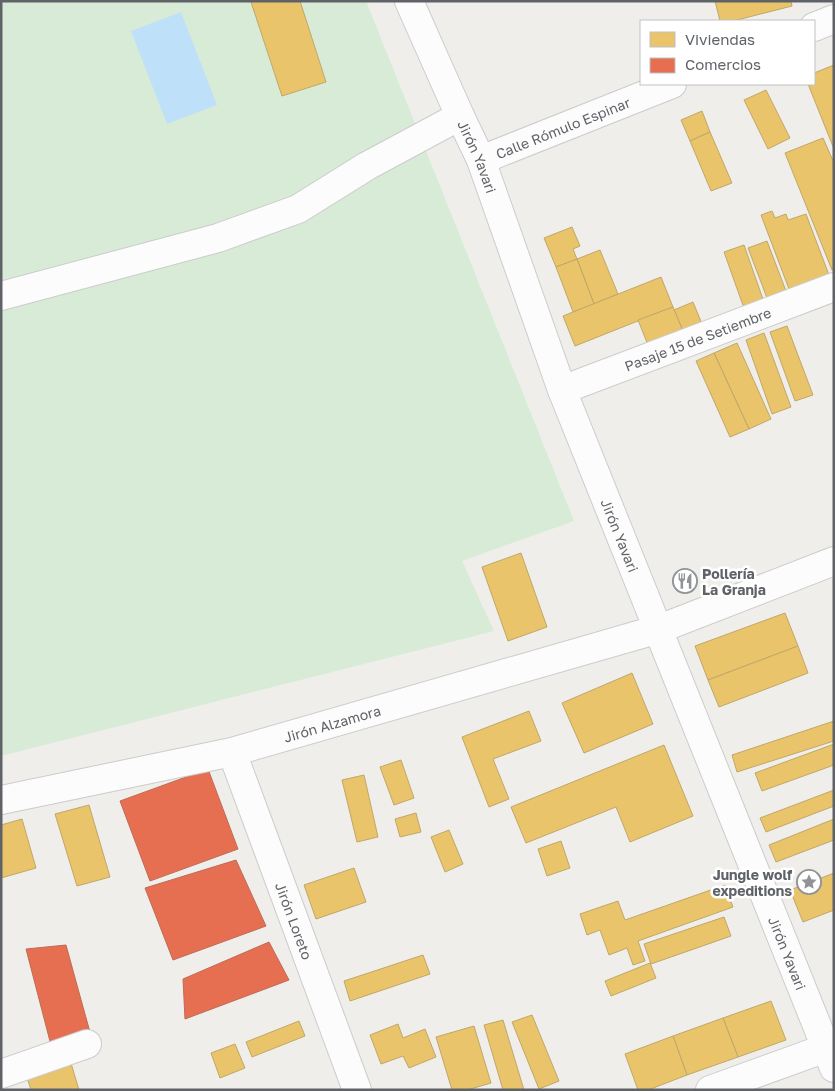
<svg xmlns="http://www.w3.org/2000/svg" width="835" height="1091" viewBox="0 0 835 1091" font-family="'Golos Text',sans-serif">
  <rect width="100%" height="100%" fill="#efeeea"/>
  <polygon fill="#d8ebd6" points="1,1 366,1 574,521 462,561 494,631 1,756"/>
  <polygon fill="#bfe0f9" points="181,12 217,105 167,124 131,31"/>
  <g fill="#e9c46a" stroke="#c0a769">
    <polygon points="253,1 300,1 326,82 282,96 251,2"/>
    <polygon points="715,1 791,1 792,6 733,21 720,21"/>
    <polygon points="834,65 834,149 808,84 814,84 814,73"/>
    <polygon points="766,90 790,138 768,149 744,100"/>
    <polygon points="702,111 710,132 690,141 681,120"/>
    <polygon points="710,132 732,183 711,191 690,141"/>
    <polygon points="823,138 834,163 834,269 832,270 785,153"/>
    <polygon points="772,211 775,218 786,214 788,220 806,214 829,275 789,289 761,215"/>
    <polygon points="572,227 580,246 573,249 577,259 556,267 544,238"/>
    <polygon points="767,241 786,291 767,298 748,248"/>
    <polygon points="744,245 765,305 745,311 724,252"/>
    <polygon points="600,250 618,294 594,304 577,259"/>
    <polygon points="577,259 594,304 573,312 556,267"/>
    <polygon points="661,277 673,307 575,346 563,316"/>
    <polygon points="693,302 702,324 683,331 674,310"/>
    <polygon points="673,307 683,331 648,345 638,320"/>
    <polygon points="787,326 813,395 795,401 770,332"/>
    <polygon points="764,333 791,407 772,414 746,340"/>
    <polygon points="737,343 771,419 749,429 714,353"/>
    <polygon points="714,353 749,429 730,437 696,361"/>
    <polygon points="521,553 547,627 508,641 482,567"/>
    <polygon points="785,613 798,646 708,680 695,646"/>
    <polygon points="798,646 808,673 719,707 708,680"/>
    <polygon points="632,673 653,724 584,753 562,703"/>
    <polygon points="529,711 541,741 493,759 509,799 489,807 462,737"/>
    <polygon points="834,721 834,741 737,772 732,755"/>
    <polygon points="834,744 834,765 762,791 755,773"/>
    <polygon points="664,745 693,816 630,842 616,807 526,843 511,807"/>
    <polygon points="401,760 414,798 394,805 380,767"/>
    <polygon points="364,775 378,837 357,842 342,780"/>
    <polygon points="834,790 834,806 766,832 760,818"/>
    <polygon points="89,805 110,877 77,886 55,814"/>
    <polygon points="416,813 421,832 400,837 395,819"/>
    <polygon points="22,819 36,868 1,878 1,825"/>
    <polygon points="834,819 834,840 776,862 769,845"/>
    <polygon points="449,830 463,864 445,872 431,837"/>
    <polygon points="561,841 570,868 547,876 538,849"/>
    <polygon points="354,868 366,902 316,919 304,885"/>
    <polygon points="834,873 834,910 803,922 790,890"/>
    <polygon points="725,885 733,907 638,941 645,961 633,965 627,948 609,955 600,930 587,935 580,914 618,901 625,920"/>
    <polygon points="724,917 731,936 651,964 644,944"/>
    <polygon points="423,955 430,974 350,1001 344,981"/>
    <polygon points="650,963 656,978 611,996 605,981"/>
    <polygon points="771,1001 786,1040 738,1057 723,1018"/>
    <polygon points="532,1015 559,1081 539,1089 512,1022"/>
    <polygon points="723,1018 738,1057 687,1075 673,1036"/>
    <polygon points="503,1020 524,1090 503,1090 484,1025"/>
    <polygon points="299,1021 305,1036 252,1057 246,1042"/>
    <polygon points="398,1024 403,1038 425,1029 436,1057 409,1068 403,1056 381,1064 370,1035"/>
    <polygon points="474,1026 491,1083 467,1090 452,1090 436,1037"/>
    <polygon points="673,1036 687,1075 648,1090 638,1090 625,1054"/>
    <polygon points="235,1044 245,1068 220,1078 211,1053"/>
    <polygon points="70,1060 79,1090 31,1090 26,1074"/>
  </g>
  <g fill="#e76f51" stroke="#be6b58">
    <polygon points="208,769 238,849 150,881 120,801"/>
    <polygon points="236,860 266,926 173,960 145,888"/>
    <polygon points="269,942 289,980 185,1019 183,979"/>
    <polygon points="66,945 83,1007 90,1032 52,1049 26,949"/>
  </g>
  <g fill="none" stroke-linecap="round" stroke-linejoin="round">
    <defs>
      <g id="minor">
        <path id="s1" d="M 409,1 L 460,116 L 481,160 L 562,390 L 834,1068"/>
        <polyline points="814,27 834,19"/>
        <path id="s2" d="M 481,160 L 672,84"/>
        <polyline points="1,296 218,238 298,209 367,166 460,116"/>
        <path id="s3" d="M 562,390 L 834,287"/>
        <path id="s4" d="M 232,752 L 357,1090"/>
        <path id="s5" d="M 1,800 L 232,752 L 659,629 L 834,561"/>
        <polyline points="1,1074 87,1044"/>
        <polyline points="710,1090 826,1048 834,1044"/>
      </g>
    </defs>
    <use href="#minor" stroke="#cbcccc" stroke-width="30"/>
    <use href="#minor" stroke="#fdfcfc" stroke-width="28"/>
  </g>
  <defs>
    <symbol id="restaurant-ring" viewBox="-11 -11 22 22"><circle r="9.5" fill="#fff" stroke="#919496" stroke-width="1.5"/><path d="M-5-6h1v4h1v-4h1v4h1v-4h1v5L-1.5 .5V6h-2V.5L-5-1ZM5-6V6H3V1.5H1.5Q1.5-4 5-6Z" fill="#919496"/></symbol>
    <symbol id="sight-ring" viewBox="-11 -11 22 22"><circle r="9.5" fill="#fff" stroke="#919496" stroke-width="1.5"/><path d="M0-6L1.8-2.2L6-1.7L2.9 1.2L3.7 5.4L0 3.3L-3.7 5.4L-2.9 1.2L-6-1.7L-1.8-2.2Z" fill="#919496"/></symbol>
  </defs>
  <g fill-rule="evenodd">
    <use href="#restaurant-ring" x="671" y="567" width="28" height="28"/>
    <use href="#sight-ring" x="795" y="868" width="28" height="28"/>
  </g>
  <g text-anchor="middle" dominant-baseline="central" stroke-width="5" stroke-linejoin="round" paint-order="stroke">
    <g font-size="14" fill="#5f6368" stroke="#fff">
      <text stroke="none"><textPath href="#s2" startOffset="88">Calle Rómulo Espinar</textPath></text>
      <text stroke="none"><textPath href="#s1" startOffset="170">Jirón Yavari</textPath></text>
      <text stroke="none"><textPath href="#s3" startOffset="145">Pasaje 15 de Setiembre</textPath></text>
      <text stroke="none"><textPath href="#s1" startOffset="575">Jirón Yavari</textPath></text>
      <text stroke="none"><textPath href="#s5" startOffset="340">Jirón Alzamora</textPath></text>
      <text stroke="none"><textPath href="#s4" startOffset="180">Jirón Loreto</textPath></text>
      <text stroke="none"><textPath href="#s1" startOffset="1025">Jirón Yavari</textPath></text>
    </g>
    <g font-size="14" font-weight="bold" fill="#5f6368" stroke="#fff" text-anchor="start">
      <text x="702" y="573">Pollería<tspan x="702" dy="16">La Granja</tspan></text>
      <text x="792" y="874" text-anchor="end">Jungle wolf<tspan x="792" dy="16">expeditions</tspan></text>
    </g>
  </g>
  <rect width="835" height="1091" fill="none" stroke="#5f6368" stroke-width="5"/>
  <rect x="640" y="20" width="175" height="65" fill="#ffffff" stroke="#bfc1c3"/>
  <rect x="650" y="32" width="25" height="15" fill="#e9c46a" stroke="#bfc1c3"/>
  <text x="685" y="45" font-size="15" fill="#5f6368">Viviendas</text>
  <rect x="650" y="58" width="25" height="15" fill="#e76f51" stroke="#bfc1c3"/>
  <text x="685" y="70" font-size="15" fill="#5f6368">Comercios</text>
</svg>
